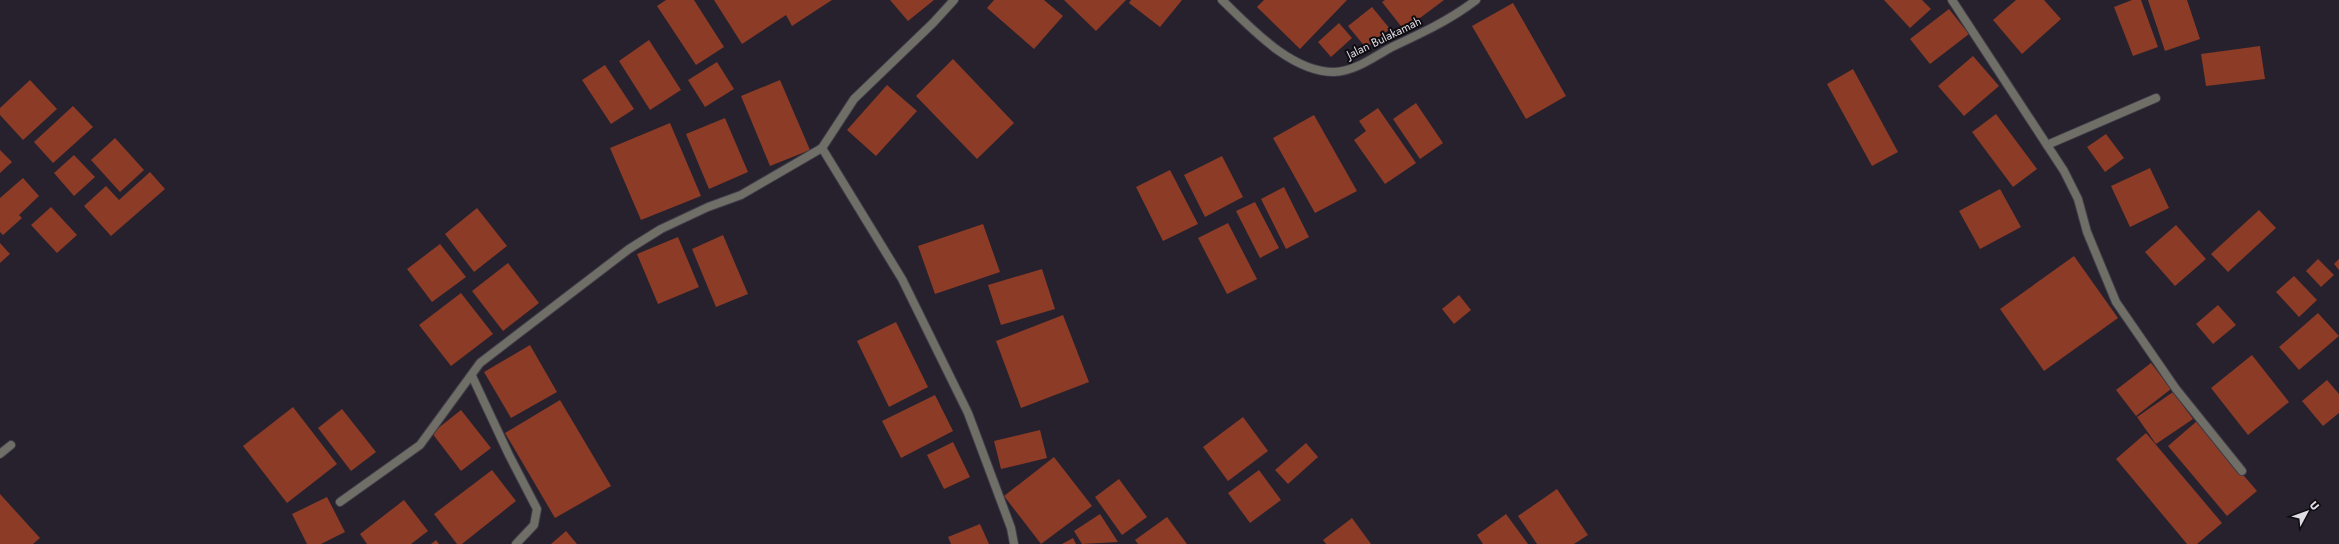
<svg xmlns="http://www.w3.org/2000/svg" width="2339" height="544" viewBox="0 0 2339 544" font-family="Jost,sans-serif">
  <rect width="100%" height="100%" fill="#26212d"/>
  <g fill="#8b3b26">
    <polygon points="666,0 694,0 724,47 696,65 657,6"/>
    <polygon points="714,0 832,0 792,26 786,15 742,44"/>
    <polygon points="890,0 934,0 908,21"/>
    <polygon points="994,0 1044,0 1063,16 1034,49 987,8"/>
    <polygon points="1064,0 1126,0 1096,31"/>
    <polygon points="1131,0 1182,0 1160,27 1129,3"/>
    <polygon points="1264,0 1347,0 1300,49 1257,7"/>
    <polygon points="1385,0 1444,0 1404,30 1382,2"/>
    <polygon points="1884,0 1922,0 1931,9 1910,28"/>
    <polygon points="2016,0 2044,0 2061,19 2022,54 1993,20"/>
    <polygon points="2132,0 2141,0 2158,47 2133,56 2114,7"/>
    <polygon points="2148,0 2187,0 2200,39 2165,51"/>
    <polygon points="1513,3 1566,96 1526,119 1472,26"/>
    <polygon points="1372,7 1390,29 1366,48 1348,26"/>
    <polygon points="1949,9 1969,34 1930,64 1910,39"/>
    <polygon points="1339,23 1352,38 1331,57 1318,42"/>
    <polygon points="649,40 681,90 650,110 619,61"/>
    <polygon points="2260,46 2265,79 2206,86 2201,54"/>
    <polygon points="1973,56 1999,86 1964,116 1938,86"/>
    <polygon points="953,59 1014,123 977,159 916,96"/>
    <polygon points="717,62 734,89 705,107 688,80"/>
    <polygon points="605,65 634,109 611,124 582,80"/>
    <polygon points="1853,69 1898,152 1872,166 1827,84"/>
    <polygon points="30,80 57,109 23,140 0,115 0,108"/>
    <polygon points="780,80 810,150 770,166 741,96"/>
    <polygon points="887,85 917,111 876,156 847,130"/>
    <polygon points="1416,103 1443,143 1420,159 1393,119"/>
    <polygon points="73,106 93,127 53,163 34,142"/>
    <polygon points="1378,108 1416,163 1385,184 1354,140 1366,131 1359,121"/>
    <polygon points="1996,114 2037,169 2013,187 1972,132"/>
    <polygon points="1314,115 1357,191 1315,213 1273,138"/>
    <polygon points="725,118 748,172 709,189 686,134"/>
    <polygon points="670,123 701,196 641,220 610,148"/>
    <polygon points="2106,134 2124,158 2105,172 2087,147"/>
    <polygon points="115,138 144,170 120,192 91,160"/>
    <polygon points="0,150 12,162 0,173"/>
    <polygon points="74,155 95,177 74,196 54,173"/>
    <polygon points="1222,156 1243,197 1205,217 1184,175"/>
    <polygon points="2150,168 2169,208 2130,227 2111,186"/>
    <polygon points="1170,170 1198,224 1163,241 1136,187"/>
    <polygon points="150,172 165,189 111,236 84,206 106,186 119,200"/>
    <polygon points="23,178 39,196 19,215 22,218 3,235 0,232 0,198"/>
    <polygon points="1284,187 1309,237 1286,249 1261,199"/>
    <polygon points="2000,189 2021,227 1980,249 1959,211"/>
    <polygon points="1255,202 1279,248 1260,258 1236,211"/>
    <polygon points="51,207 77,235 57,253 31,225"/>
    <polygon points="477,208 507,246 474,272 445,234"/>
    <polygon points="2259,210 2276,228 2228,272 2211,254"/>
    <polygon points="1228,223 1257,279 1227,294 1198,238"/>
    <polygon points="983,224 1000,272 935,294 918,246"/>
    <polygon points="2176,225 2206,259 2175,286 2145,252"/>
    <polygon points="723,235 748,294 716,307 692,249"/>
    <polygon points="678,237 699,287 658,304 637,254"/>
    <polygon points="0,243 10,254 0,263"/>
    <polygon points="440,244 466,277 432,302 407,269"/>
    <polygon points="2074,256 2118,318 2044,371 2000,309"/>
    <polygon points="2318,259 2334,275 2321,287 2306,271"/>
    <polygon points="2339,259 2339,270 2334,264"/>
    <polygon points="508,263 539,303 503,331 472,291"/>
    <polygon points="1042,269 1055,309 1001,325 988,285"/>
    <polygon points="2294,276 2317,300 2299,317 2276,292"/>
    <polygon points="461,293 493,334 451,366 419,325"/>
    <polygon points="1459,295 1471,310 1454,324 1442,309"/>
    <polygon points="2218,305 2236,325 2213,344 2196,324"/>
    <polygon points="2318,313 2339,336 2299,370 2279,347"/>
    <polygon points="1063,315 1089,382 1021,408 996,341"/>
    <polygon points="896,322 928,387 889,407 857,341"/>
    <polygon points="530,345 557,392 511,418 484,372"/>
    <polygon points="2252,355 2289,402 2248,435 2211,388"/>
    <polygon points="2151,363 2171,389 2136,416 2116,390"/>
    <polygon points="2327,380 2339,394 2339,413 2323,426 2302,401"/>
    <polygon points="2173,392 2193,419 2156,444 2137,417"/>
    <polygon points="935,395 953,431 901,458 882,421"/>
    <polygon points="560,400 611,486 555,518 505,433"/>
    <polygon points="293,407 337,464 287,503 243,446"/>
    <polygon points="342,409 376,452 351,471 318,428"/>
    <polygon points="461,410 491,448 461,471 432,433"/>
    <polygon points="1243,417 1268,451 1228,481 1203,447"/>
    <polygon points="2197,421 2257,491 2227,516 2168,446"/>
    <polygon points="1040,430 1047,458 1001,469 994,441"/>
    <polygon points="2146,433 2222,523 2197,544 2187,544 2116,459"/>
    <polygon points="953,442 970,477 944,489 927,455"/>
    <polygon points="1306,443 1318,457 1288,484 1275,470"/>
    <polygon points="1054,457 1092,506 1041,544 1004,496"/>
    <polygon points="492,470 516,501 462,544 457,544 434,514"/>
    <polygon points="1259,470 1281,500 1250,523 1228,493"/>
    <polygon points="1119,479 1147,517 1122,535 1095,497"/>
    <polygon points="1557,489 1588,535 1574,544 1537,544 1518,516"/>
    <polygon points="0,494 40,538 33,544 0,544"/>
    <polygon points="327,497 345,532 321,544 307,544 292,514"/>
    <polygon points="404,500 428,531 411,544 367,544 360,534"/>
    <polygon points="1100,514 1118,542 1082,544 1074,531"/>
    <polygon points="1506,514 1528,544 1483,544 1477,535"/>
    <polygon points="1167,517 1187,544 1138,544 1135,540"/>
    <polygon points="1352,518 1371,544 1326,544 1323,540"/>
    <polygon points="980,524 989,544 951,544 948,537"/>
    <polygon points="566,531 577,544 551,544"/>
    <polygon points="1073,538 1076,544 1062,544"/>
    <polygon points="436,540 439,544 431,544"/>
  </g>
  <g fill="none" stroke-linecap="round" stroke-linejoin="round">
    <defs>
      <polyline id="service" points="0,454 11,445"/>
      <g id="minor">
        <path d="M 1222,0 C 1251,28 1291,72 1334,72 C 1354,72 1375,56 1392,47 C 1422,33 1450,20 1476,0"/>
        <polyline points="1952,0 2064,171 2078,199 2087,232 2116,302 2176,389 2242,471"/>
        <polyline points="2047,145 2156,98"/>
        <polyline points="822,148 902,279 968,413 1011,528 1014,544"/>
        <polyline points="472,376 509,455 537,509 534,525 516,544"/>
        <polyline points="340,502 420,445 480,363 629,249 661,229 708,207 741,195 822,148 854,99 933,23 954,0"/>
      </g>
    </defs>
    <use href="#service" stroke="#403b47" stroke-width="10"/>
    <use href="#minor" stroke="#403b47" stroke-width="10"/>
    <use href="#service" stroke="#6f6f68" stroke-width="8"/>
    <use href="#minor" stroke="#6f6f68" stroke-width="8"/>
  </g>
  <g text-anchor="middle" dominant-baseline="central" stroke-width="4" stroke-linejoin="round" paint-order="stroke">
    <g font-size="12" fill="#dfdce4" stroke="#0e0c11">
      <text transform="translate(1384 38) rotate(-26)">Jalan Bulakamah</text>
    </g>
  </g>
  <g transform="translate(2307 512) rotate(49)" stroke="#0e0c11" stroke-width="3" paint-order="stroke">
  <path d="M0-3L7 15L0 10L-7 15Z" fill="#dfdce4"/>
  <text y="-6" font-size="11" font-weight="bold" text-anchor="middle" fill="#dfdce4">U</text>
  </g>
</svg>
